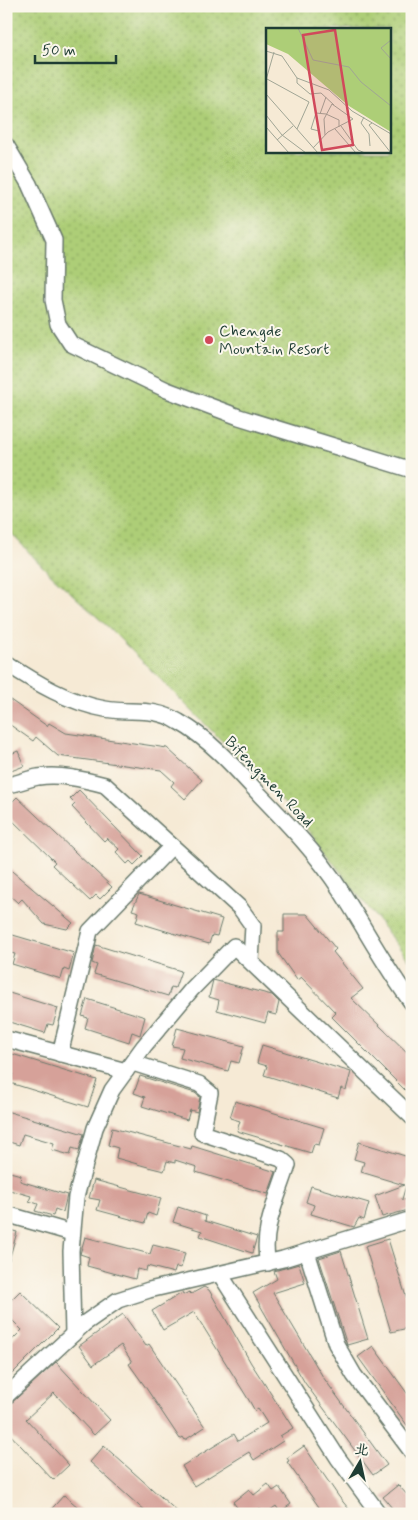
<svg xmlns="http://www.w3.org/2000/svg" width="418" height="1520" viewBox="0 0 418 1520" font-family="Mynerve,'LXGW WenKai TC',sans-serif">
  <defs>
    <pattern id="park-dots" width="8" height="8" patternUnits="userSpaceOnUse" patternTransform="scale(1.25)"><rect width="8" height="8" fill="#adce77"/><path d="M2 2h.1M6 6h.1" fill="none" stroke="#8ca862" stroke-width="1.8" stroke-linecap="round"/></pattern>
  </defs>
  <rect width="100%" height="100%" fill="#fbf7ec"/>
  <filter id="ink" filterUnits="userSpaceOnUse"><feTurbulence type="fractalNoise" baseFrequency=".02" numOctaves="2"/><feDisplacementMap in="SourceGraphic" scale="10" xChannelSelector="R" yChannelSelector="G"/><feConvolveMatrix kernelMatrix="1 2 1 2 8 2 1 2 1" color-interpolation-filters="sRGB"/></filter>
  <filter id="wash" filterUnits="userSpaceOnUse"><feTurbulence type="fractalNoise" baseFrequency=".0096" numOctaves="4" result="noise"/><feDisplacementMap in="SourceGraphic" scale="20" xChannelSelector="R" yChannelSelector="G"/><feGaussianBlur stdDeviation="1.12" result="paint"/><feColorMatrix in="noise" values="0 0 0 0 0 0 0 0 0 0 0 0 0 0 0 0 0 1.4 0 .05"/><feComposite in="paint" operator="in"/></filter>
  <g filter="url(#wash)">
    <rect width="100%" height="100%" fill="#f6ead5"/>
    <path fill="url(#park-dots)" stroke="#668656" fill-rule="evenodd" d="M 6,6 L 412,6 L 412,964 L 296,815 L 108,627 L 44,568 L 6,528 ZM 267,29 L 389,29 L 389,151 L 267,151 Z"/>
    <g id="blocks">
      <g fill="#d6a199">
        <polygon points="6,697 47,726 49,723 66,733 167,748 202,780 185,799 171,786 174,782 161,770 58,756 36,737 33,741 6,722"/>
        <polygon points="18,751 24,766 6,773 6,756"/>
        <polygon points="79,790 143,856 134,865 130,861 127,864 116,852 119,849 107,838 104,841 72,807 75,804 70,799"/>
        <polygon points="17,797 112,887 100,899 96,895 90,901 52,865 55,862 9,817 6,808"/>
        <polygon points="6,866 73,923 67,929 44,924 22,899 18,903 6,892"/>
        <polygon points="139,894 222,919 217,936 212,935 209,944 136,922 139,912 132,910"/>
        <polygon points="284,914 307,914 336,949 333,952 363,989 351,998 412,1057 412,1097 332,1017 336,1013 301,977 297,980 278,953 278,932 284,932"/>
        <polygon points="6,933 74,953 69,971 64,969 61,979 12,964 15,954 6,952"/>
        <polygon points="96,945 181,971 175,988 171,987 168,996 94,974 97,965 92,963"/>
        <polygon points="213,980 272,995 279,1002 276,1015 268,1013 265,1023 217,1010 219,1000 209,997"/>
        <polygon points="6,992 58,1008 53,1025 48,1024 45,1033 6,1021"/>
        <polygon points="87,999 145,1017 140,1035 132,1032 129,1042 85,1028 88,1018 82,1016"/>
        <polygon points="177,1028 244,1046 239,1063 231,1061 228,1071 180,1058 183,1048 172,1046"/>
        <polygon points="262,1045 351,1072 346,1090 341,1088 338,1098 264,1075 267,1066 257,1063"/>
        <polygon points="12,1054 97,1080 88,1107 10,1083 13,1074 7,1072"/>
        <polygon points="140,1076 195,1093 200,1097 197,1112 190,1110 187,1120 142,1106 145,1097 134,1093"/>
        <polygon points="235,1101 324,1128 319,1145 314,1144 311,1153 237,1131 240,1121 230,1118"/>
        <polygon points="6,1111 84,1134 79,1150 72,1148 70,1155 52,1150 54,1143 23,1134 19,1145 6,1141"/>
        <polygon points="112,1128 191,1149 192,1146 276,1172 268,1194 196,1172 197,1167 175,1160 175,1163 167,1161 164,1171 148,1167 116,1158 118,1148 108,1145"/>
        <polygon points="359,1142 412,1158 412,1177 409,1176 402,1199 412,1202 412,1209 382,1217 375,1196 404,1185 361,1172 364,1162 354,1159"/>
        <polygon points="6,1171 21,1175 20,1181 67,1195 63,1212 55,1209 53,1216 35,1211 38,1204 29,1201 31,1196 6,1189"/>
        <polygon points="94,1180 161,1198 156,1216 148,1213 145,1223 97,1210 100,1200 89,1198"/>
        <polygon points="311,1186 369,1203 364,1220 359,1218 354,1227 311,1214 314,1205 306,1202"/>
        <polygon points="178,1207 206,1216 205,1221 257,1237 252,1253 200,1236 202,1231 173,1222"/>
        <polygon points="6,1229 17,1232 9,1260 6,1259"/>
        <polygon points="85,1237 150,1254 153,1245 185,1253 181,1268 176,1267 174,1273 147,1266 146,1271 137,1269 135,1279 87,1266 89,1257 80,1254"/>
        <polygon points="388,1239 412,1316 412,1327 391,1332 365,1246"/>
        <polygon points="341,1251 368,1339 347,1345 319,1258"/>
        <polygon points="299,1264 305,1283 273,1293 323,1377 387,1465 373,1475 305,1383 253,1293 277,1279 274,1271"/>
        <polygon points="204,1287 209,1290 251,1363 293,1428 280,1436 283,1441 254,1460 249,1452 194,1486 182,1466 234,1434 238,1441 267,1423 258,1409 255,1411 250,1402 194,1312 163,1330 152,1311 182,1293 183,1295 189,1292 191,1294"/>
        <polygon points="20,1291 58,1328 6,1380 6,1346 22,1330 6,1314 6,1305"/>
        <polygon points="123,1314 146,1346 149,1344 205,1427 185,1440 183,1437 180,1439 144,1385 129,1364 132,1362 121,1345 93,1365 79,1346"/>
        <polygon points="373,1346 412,1400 412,1432 358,1357"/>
        <polygon points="56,1362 110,1420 94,1435 54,1393 26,1419 69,1465 53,1480 6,1430 6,1408"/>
        <polygon points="104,1446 180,1514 148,1514 90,1462"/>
        <polygon points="304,1446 339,1497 353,1514 324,1514 287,1462 289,1461 287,1458"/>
        <polygon points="268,1484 273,1491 279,1487 291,1504 280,1512 276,1506 265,1514 260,1508 253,1514 242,1514 233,1502 249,1489 254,1495"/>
        <polygon points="398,1485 412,1500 412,1514 397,1514 383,1497"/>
        <polygon points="64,1495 86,1514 47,1514"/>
      </g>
    </g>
  </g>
  <g filter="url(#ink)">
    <use href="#blocks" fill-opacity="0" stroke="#6a7a6c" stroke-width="1"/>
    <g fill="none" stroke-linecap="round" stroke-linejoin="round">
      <defs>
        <g id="minor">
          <polyline points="6,145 29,184 54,240 53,300 58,324 71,344 167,390 239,417 412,470"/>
          <path d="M 6,663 C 36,683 70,703 105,709 C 131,714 153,706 179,722 C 210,739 237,770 260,795 C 289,825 319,856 341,891 C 365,928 385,967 412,1003"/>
          <path d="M 6,785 C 17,784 27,779 38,777 C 61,774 82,779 105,785 L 240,908 L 253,926 L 251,961"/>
          <polyline points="6,1039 126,1071"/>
          <polyline points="60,1054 90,931 172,846"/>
          <path d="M 133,1063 L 199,1084 L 210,1093 L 202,1133 L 281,1159 L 288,1165 C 279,1195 260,1231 268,1263"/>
          <polyline points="6,1214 72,1233"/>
          <polyline points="307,1252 336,1344 354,1375 412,1452"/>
          <polyline points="220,1274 338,1458 379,1514"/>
          <polyline points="73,1334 71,1251 76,1197 95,1128 112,1090 144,1046 192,989 234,946 412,1117"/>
          <polyline points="6,1396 85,1323 118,1300 149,1290 283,1259 412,1219"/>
        </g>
      </defs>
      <use href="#minor" stroke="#6a7a6c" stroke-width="18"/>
      <use href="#minor" stroke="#fff" stroke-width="15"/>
    </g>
  </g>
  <circle fill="#d1495b" stroke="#fbf7ec" stroke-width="2" cx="209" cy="340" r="5"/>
  <g text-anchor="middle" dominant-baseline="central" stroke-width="4" stroke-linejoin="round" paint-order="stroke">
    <g font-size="16" fill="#1f3d34" stroke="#fbf7ec" text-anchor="start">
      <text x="219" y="331">Chengde<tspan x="219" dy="18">Mountain Resort</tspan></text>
    </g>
    <g font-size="16" fill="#1f3d34" stroke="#fbf7ec">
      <text transform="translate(269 782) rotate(46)">Bifengmen Road</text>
    </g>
  </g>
  <g transform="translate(266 28)">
    <rect width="125" height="125" fill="#f6ead5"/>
    <path d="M 0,0 L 125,0 L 125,104 L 83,78 L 22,26 L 0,16 Z" fill="#adce77"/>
    <path fill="none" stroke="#a0a595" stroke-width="1" d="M 32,0 L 47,32 L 83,39 L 95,54 L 125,78M 125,12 L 115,20 L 125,31M 0,23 L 16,28 L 31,50 L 63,62 L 86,83 L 125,106M 31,50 L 31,55 L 44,66 L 55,65 L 68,77M 1,51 L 43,74 L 31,101M 0,52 L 8,24M 0,66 L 52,125M 54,86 L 60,69M 60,86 L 73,92 L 73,99M 0,87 L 16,107 L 40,125M 98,89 L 95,95 L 103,106 L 104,118M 106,95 L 103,97 L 125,125M 75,98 L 92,122 L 99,125M 0,99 L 23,125M 69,101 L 90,125M 53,103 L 45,101 L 50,85 L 60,86M 11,112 L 27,98M 47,120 L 62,104 L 87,91 L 66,76 L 58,91 L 59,107"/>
    <path fill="#d1495b" fill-opacity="0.15" stroke="#d1495b" stroke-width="2.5" d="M 69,2 L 87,117 L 56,122 L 37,7 Z"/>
    <rect width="125" height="125" fill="none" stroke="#1f3d34" stroke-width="2.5"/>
  </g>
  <rect width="418" height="1520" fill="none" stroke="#fbf7ec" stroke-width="25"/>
  <g transform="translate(360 1462) rotate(9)" stroke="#fbf7ec" stroke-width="4" paint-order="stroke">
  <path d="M0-4L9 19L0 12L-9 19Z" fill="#1f3d34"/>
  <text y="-8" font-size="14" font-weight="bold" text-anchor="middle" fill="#1f3d34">北</text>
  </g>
  <path d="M35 55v8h81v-8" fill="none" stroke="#1f3d34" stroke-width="2.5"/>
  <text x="42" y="55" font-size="15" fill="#1f3d34" stroke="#fbf7ec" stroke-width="4" paint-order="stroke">50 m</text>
</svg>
